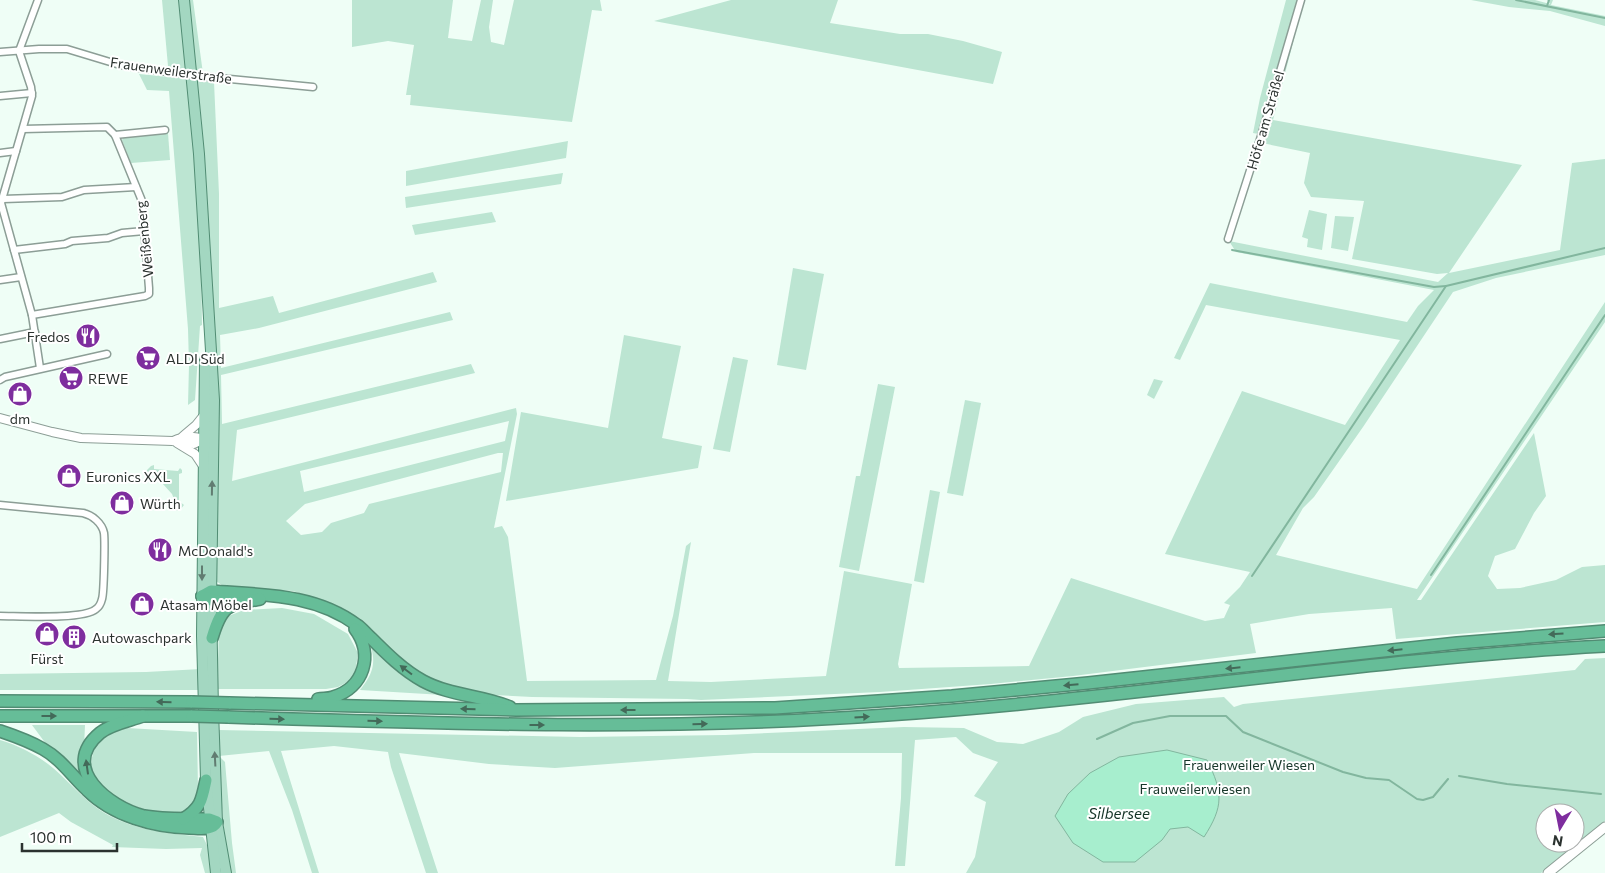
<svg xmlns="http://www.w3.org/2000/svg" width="1605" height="873" viewBox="0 0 1605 873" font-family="Commissioner,sans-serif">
  <rect width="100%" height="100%" fill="#effef6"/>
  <g fill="#bce5d2" fill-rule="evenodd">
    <polygon points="162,0 179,0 195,161 201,242 202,325 200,326 195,400 188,405 189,365 188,329 169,91 147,90 139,74 169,77"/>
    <path d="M 187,0 L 193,0 L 204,81 L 214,82 L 219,194 L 219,308 L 273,296 L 279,313 L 433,272 L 437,282 L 259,328 L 220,335 L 221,368 L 450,312 L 453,320 L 221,375 L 222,424 L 471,364 L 475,373 L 237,430 L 232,481 L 516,408 L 517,414 L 494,528 L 502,526 L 508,537 L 527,681 L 656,680 L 673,616 L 686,546 L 691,542 L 668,681 L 711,682 L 826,676 L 844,571 L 912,584 L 898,664 L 899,668 L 1029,666 L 1071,578 L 1205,621 L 1224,618 L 1230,605 L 1224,603 L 1240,587 L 1250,572 L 1165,554 L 1242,391 L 1345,425 L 1400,340 L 1206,305 L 1180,360 L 1174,358 L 1210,283 L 1407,322 L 1418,306 L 1434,290 L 1236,252 L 1229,241 L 1438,282 L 1448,273 L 1437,274 L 1352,259 L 1364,201 L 1311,197 L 1304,183 L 1310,153 L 1262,143 L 1264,135 L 1253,133 L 1260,98 L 1286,0 L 1304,0 L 1273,120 L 1522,165 L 1449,273 L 1560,250 L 1572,163 L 1605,159 L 1605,255 L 1496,278 L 1453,292 L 1363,427 L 1314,497 L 1303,508 L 1276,555 L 1417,589 L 1605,302 L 1605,322 L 1417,600 L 1421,600 L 1534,433 L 1546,496 L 1534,513 L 1515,549 L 1495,556 L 1488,576 L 1497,589 L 1520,588 L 1556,580 L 1582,567 L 1605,565 L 1605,622 L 1396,639 L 1392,608 L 1309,614 L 1250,624 L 1256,653 L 1073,676 L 991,684 L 880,692 L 701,700 L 687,699 L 532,697 L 493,695 L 463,691 L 436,681 L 412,669 L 378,637 L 337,606 L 293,591 L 226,588 L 216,581 L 214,573 L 204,167 L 201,115 ZM 509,421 L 505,441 L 304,492 L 300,471 ZM 498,453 L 503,453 L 501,472 L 369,504 L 364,513 L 331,523 L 322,532 L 301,535 L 286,521 L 305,504 Z"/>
    <polygon points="352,0 453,0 448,38 472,41 481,0 493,0 489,27 491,42 504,45 514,0 600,0 602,11 592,10 572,122 410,105 411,95 406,95 414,45 388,41 352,47"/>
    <polygon points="731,0 838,0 830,23 900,34 928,34 963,41 1002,52 993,84 654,21"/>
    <polygon points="1471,0 1535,0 1550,4 1547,0 1553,0 1551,5 1605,16 1605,26 1550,11 1509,7"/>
    <polygon points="168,133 170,160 131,163 122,140 124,136"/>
    <polygon points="568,141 566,158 406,186 406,171"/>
    <polygon points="563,173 561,184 406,208 405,197"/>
    <polygon points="1309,210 1327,214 1322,250 1307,247 1308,239 1302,237"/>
    <polygon points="492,212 496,222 415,235 412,225"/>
    <polygon points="1335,216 1354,217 1348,251 1331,248"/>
    <polygon points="793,268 824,274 806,370 777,365"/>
    <polygon points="624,335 681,346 662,438 702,446 698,468 506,501 521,412 608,428"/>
    <polygon points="733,357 748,360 730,452 713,449"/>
    <polygon points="1154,379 1163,381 1154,399 1147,395"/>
    <polygon points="878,384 895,387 859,571 839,567 856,476 860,476"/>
    <polygon points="965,400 981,403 963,496 947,493"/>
    <polygon points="154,465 154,469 178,471 180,468 182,470 182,473 179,474 179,501 184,505 180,510 177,511 174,507 176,504 172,494 153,473 147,474 146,471 151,466"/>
    <polygon points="930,490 940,492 924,583 914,581"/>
    <polygon points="282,608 314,614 348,634 358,653 355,674 349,681 338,687 326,689 217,689 219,630 226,617 244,610"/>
    <path d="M 370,644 C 395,672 407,683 443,695 L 360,690 C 372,675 377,664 370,644 Z"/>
    <path d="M 1605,658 L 1605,821 L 1541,873 L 966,873 L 975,857 L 986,802 L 974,796 L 998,762 L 973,753 L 956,737 L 915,740 L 905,866 L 895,866 L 901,798 L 902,753 L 754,753 L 555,768 L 489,764 L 399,753 L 438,873 L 426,873 L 391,767 L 388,752 L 334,746 L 281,751 L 319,873 L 312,873 L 292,810 L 269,751 L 219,756 L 225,762 L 232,843 L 236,873 L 228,873 L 218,765 L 218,730 L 580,737 L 725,735 L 904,727 L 964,728 L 997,742 L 1023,744 L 1059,732 L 1083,717 L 1136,704 L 1224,697 L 1234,707 L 1243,704 L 1575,670 L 1585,659 ZM 1545,813 L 1575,813 L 1575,843 L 1545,843 Z"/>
    <polygon points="201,669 199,690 0,690 0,674 146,672"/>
    <polygon points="32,725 85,725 84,748 90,788 52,752"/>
    <path d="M 127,728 L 197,732 L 198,789 L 194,806 C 191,808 187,812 184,813 C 161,820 100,798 92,774 C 90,768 91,760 93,754 C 97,737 111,732 127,728 Z"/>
    <path d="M 0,740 C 17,745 33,753 48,764 C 65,777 79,795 97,808 C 128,830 167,833 203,837 L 208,847 L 212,873 L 205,873 L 200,855 L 202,848 L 166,849 L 112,847 L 113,845 L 71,822 L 59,813 L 0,837 Z"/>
  </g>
  <path fill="#a7eece" stroke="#82b69e" d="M 1167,750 L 1207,760 C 1223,792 1224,806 1204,837 L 1188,827 L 1170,829 L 1162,840 L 1135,862 L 1103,862 L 1073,843 L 1055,816 L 1068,794 L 1090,773 L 1119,757 Z"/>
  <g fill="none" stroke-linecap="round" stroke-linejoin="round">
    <g stroke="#82b69e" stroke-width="2">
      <polyline points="1516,0 1605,18"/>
      <polyline points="1547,6 1549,0"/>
      <polyline points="1232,250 1434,287 1446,286"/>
      <polyline points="1431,575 1605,315"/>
      <polyline points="1252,576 1446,286 1605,248"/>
      <polyline points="1097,739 1133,723 1170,716 1226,716 1243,732 1343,772 1366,778 1389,780 1417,799 1423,800 1433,797 1448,779"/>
      <polyline points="1459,776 1507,784 1601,794"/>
    </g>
    <defs>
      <g id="minor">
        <polyline points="38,0 19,51 31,87 32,96 1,203 32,315 40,368"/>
        <polyline points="0,52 39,49 67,49 120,65 168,72"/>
        <polyline points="209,77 313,87"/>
        <polyline points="0,96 32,93"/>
        <polyline points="23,129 107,127 115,135 142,201 149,288 149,294 145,296 32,315"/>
        <polyline points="115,135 165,130"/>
        <polyline points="0,153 16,151"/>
        <polyline points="3,199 62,197 84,190 136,187"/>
        <polyline points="1228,239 1262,133 1301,0"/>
        <polyline points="14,250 65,244 72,241 108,238 122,233 144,231"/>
        <polyline points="0,280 21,277"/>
        <polyline points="0,339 35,332"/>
        <polyline points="0,380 5,377 107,354"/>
        <path d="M 0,505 L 83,513 C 92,515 102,523 104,533 C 105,541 104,593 102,599 C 101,603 99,607 96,609 C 84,620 19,616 0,616"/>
      </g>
      <g id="tertiary">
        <polyline points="0,418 52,432 81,438 173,441 194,444 206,438"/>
        <polyline points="183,436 196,425 204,415"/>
        <path d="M 173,441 C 185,435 194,436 207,440"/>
        <polyline points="177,443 195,454 203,466"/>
      </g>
      <polyline id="secondary" points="1548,873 1605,827"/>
      <g id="primary">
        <polyline points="184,0 199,154 214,400 211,600 213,710 217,822 226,873"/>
        <polyline points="205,359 202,636 206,780 216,873"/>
      </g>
      <g id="motorway">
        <path d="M 202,596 L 211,591 C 262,595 314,593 357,625 C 362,628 366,634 371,638 C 387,654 403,670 423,681 C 451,696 482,695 510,707"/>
        <polyline points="202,596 211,600 236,603"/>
        <path d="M 212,638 C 222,605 227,605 260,599"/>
        <path d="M 318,699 C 323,698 328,699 333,697 C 364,688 374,654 355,629"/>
        <polyline points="0,701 192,702"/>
        <polyline points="229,703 516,710 775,708 952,696 1088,683 1457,643 1605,631"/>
        <polyline points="0,716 192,716"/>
        <path d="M 228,717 C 448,724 668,731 887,715 C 1127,699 1365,659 1605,646"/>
        <path d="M 0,731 C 15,736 29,741 43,749 C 61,759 72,776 87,790 C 113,816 154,827 189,828 C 198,828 212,831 217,822 L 209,819 C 188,818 165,820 144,816 C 109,807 58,768 100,733 C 111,724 129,721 143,716"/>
        <path d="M 183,819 C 201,808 202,800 206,780"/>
      </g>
    </defs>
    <use href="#minor" stroke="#8c9e96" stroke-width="9"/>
    <use href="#tertiary" stroke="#8c9e96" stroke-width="10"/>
    <use href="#secondary" stroke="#8c9e96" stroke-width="11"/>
    <use href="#primary" stroke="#518c73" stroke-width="12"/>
    <use href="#motorway" stroke="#518c73" stroke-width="14"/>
    <use href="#minor" stroke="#fff" stroke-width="6"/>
    <use href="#tertiary" stroke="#fff" stroke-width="8"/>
    <use href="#secondary" stroke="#fff" stroke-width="9"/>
    <use href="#primary" stroke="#a3d7c1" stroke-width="10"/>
    <use href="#motorway" stroke="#66bd98" stroke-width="11"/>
    <defs>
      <polyline id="minor-bridge" points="168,72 209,77"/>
      <g id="motorway-bridge">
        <polyline points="192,702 229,703"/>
        <polyline points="192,716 228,717"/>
      </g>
    </defs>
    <use href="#minor-bridge" stroke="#8c9e96" stroke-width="9" stroke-linecap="butt"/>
    <use href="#motorway-bridge" stroke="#518c73" stroke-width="14" stroke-linecap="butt"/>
    <use href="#minor-bridge" stroke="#fff" stroke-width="6"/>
    <use href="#motorway-bridge" stroke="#66bd98" stroke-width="11"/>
  </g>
  <defs><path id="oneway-solid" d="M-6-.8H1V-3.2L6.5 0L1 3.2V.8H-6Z" transform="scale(1.25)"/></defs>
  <g fill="#617c71">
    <use href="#oneway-solid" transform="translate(212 488) rotate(-89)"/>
    <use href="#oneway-solid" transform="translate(202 573) rotate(90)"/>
    <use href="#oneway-solid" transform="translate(215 759) rotate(-93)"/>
  </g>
  <g fill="#436a59">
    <use href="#oneway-solid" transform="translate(1556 634) rotate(176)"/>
    <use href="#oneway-solid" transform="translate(1395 650) rotate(174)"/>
    <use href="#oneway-solid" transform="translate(1233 668) rotate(174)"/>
    <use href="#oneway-solid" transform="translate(406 670) rotate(-143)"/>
    <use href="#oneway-solid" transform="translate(1071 685) rotate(175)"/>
    <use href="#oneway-solid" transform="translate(164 702) rotate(-179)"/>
    <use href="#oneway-solid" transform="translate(468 709) rotate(-179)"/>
    <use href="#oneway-solid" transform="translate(628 710) rotate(180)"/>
    <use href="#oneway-solid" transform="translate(49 716)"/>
    <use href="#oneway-solid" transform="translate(862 717) rotate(-4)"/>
    <use href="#oneway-solid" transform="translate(277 719) rotate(2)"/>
    <use href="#oneway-solid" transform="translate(375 721) rotate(1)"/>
    <use href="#oneway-solid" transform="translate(700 724) rotate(-1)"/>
    <use href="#oneway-solid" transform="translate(537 725)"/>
    <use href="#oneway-solid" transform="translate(87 767) rotate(-98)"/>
  </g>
  <defs>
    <symbol id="restaurant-disc" viewBox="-11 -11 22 22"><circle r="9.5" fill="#7e2d9e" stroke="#fff"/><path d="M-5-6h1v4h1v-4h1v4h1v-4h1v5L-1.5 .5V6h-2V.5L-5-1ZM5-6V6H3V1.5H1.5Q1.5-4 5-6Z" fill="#fff"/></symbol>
    <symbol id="supermarket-disc" viewBox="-11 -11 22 22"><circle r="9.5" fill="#7e2d9e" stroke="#fff"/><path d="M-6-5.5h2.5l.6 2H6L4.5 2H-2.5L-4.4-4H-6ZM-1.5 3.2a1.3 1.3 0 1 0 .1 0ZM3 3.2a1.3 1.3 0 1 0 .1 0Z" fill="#fff"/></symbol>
    <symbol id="shop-disc" viewBox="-11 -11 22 22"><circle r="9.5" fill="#7e2d9e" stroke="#fff"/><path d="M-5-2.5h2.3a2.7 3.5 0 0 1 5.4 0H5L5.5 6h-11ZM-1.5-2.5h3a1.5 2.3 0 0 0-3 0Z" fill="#fff"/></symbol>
    <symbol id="building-disc" viewBox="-11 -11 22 22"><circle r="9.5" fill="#7e2d9e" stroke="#fff"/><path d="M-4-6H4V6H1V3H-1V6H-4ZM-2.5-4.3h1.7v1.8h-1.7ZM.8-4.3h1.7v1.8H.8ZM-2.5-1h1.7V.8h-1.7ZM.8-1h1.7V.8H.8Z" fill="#fff"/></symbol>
  </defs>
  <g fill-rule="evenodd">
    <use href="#restaurant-disc" x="74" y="322" width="28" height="28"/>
    <use href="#supermarket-disc" x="134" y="344" width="28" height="28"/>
    <use href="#supermarket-disc" x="57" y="364" width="28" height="28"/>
    <use href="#shop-disc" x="6" y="380" width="28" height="28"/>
    <use href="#shop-disc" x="55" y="462" width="28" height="28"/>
    <use href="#shop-disc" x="108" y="489" width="28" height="28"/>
    <use href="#restaurant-disc" x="146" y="536" width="28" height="28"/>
    <use href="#shop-disc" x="128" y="590" width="28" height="28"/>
    <use href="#shop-disc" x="33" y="620" width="28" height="28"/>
    <use href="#building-disc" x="60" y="623" width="28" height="28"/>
  </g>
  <g text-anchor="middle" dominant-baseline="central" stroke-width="4" stroke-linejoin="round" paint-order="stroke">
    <g font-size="14" fill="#2b322f" stroke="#fff">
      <text transform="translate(171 70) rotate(8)">Frauenweilerstraße</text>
      <text transform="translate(1265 120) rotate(-74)">Höfe am Sträßel</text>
      <text transform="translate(144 239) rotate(-96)">Weißenberg</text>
    </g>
    <g font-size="14" fill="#2b322f" stroke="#fff" text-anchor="start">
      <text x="70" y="336" text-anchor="end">Fredos</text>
      <text x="166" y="358">ALDI Süd</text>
      <text x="88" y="378">REWE</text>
      <text x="20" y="418" text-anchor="middle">dm</text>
      <text x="86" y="476">Euronics XXL</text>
      <text x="140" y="503">Würth</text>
      <text x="178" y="550">McDonald's</text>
      <text x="160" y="604">Atasam Möbel</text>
      <text x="92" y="637">Autowaschpark</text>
      <text x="47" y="658" text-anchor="middle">Fürst</text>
    </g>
    <g font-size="14" fill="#18382b" stroke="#fff">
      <text x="1249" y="764">Frauenweiler Wiesen</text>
      <text x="1195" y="788">Frauweilerwiesen</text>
    </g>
    <g font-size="15" font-style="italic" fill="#143427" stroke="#fff">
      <text x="1119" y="813">Silbersee</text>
    </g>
  </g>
  <g transform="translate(1560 828) rotate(190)"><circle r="24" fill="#ffffff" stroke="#aaadac"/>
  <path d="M0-4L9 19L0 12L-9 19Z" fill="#7e2d9e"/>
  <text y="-8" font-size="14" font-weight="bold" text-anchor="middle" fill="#2b322f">N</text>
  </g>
  <path d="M22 843v8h95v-8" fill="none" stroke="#2b322f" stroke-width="2.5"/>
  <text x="30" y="843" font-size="15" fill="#2b322f" stroke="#ffffff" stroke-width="4" paint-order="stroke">100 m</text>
</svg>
